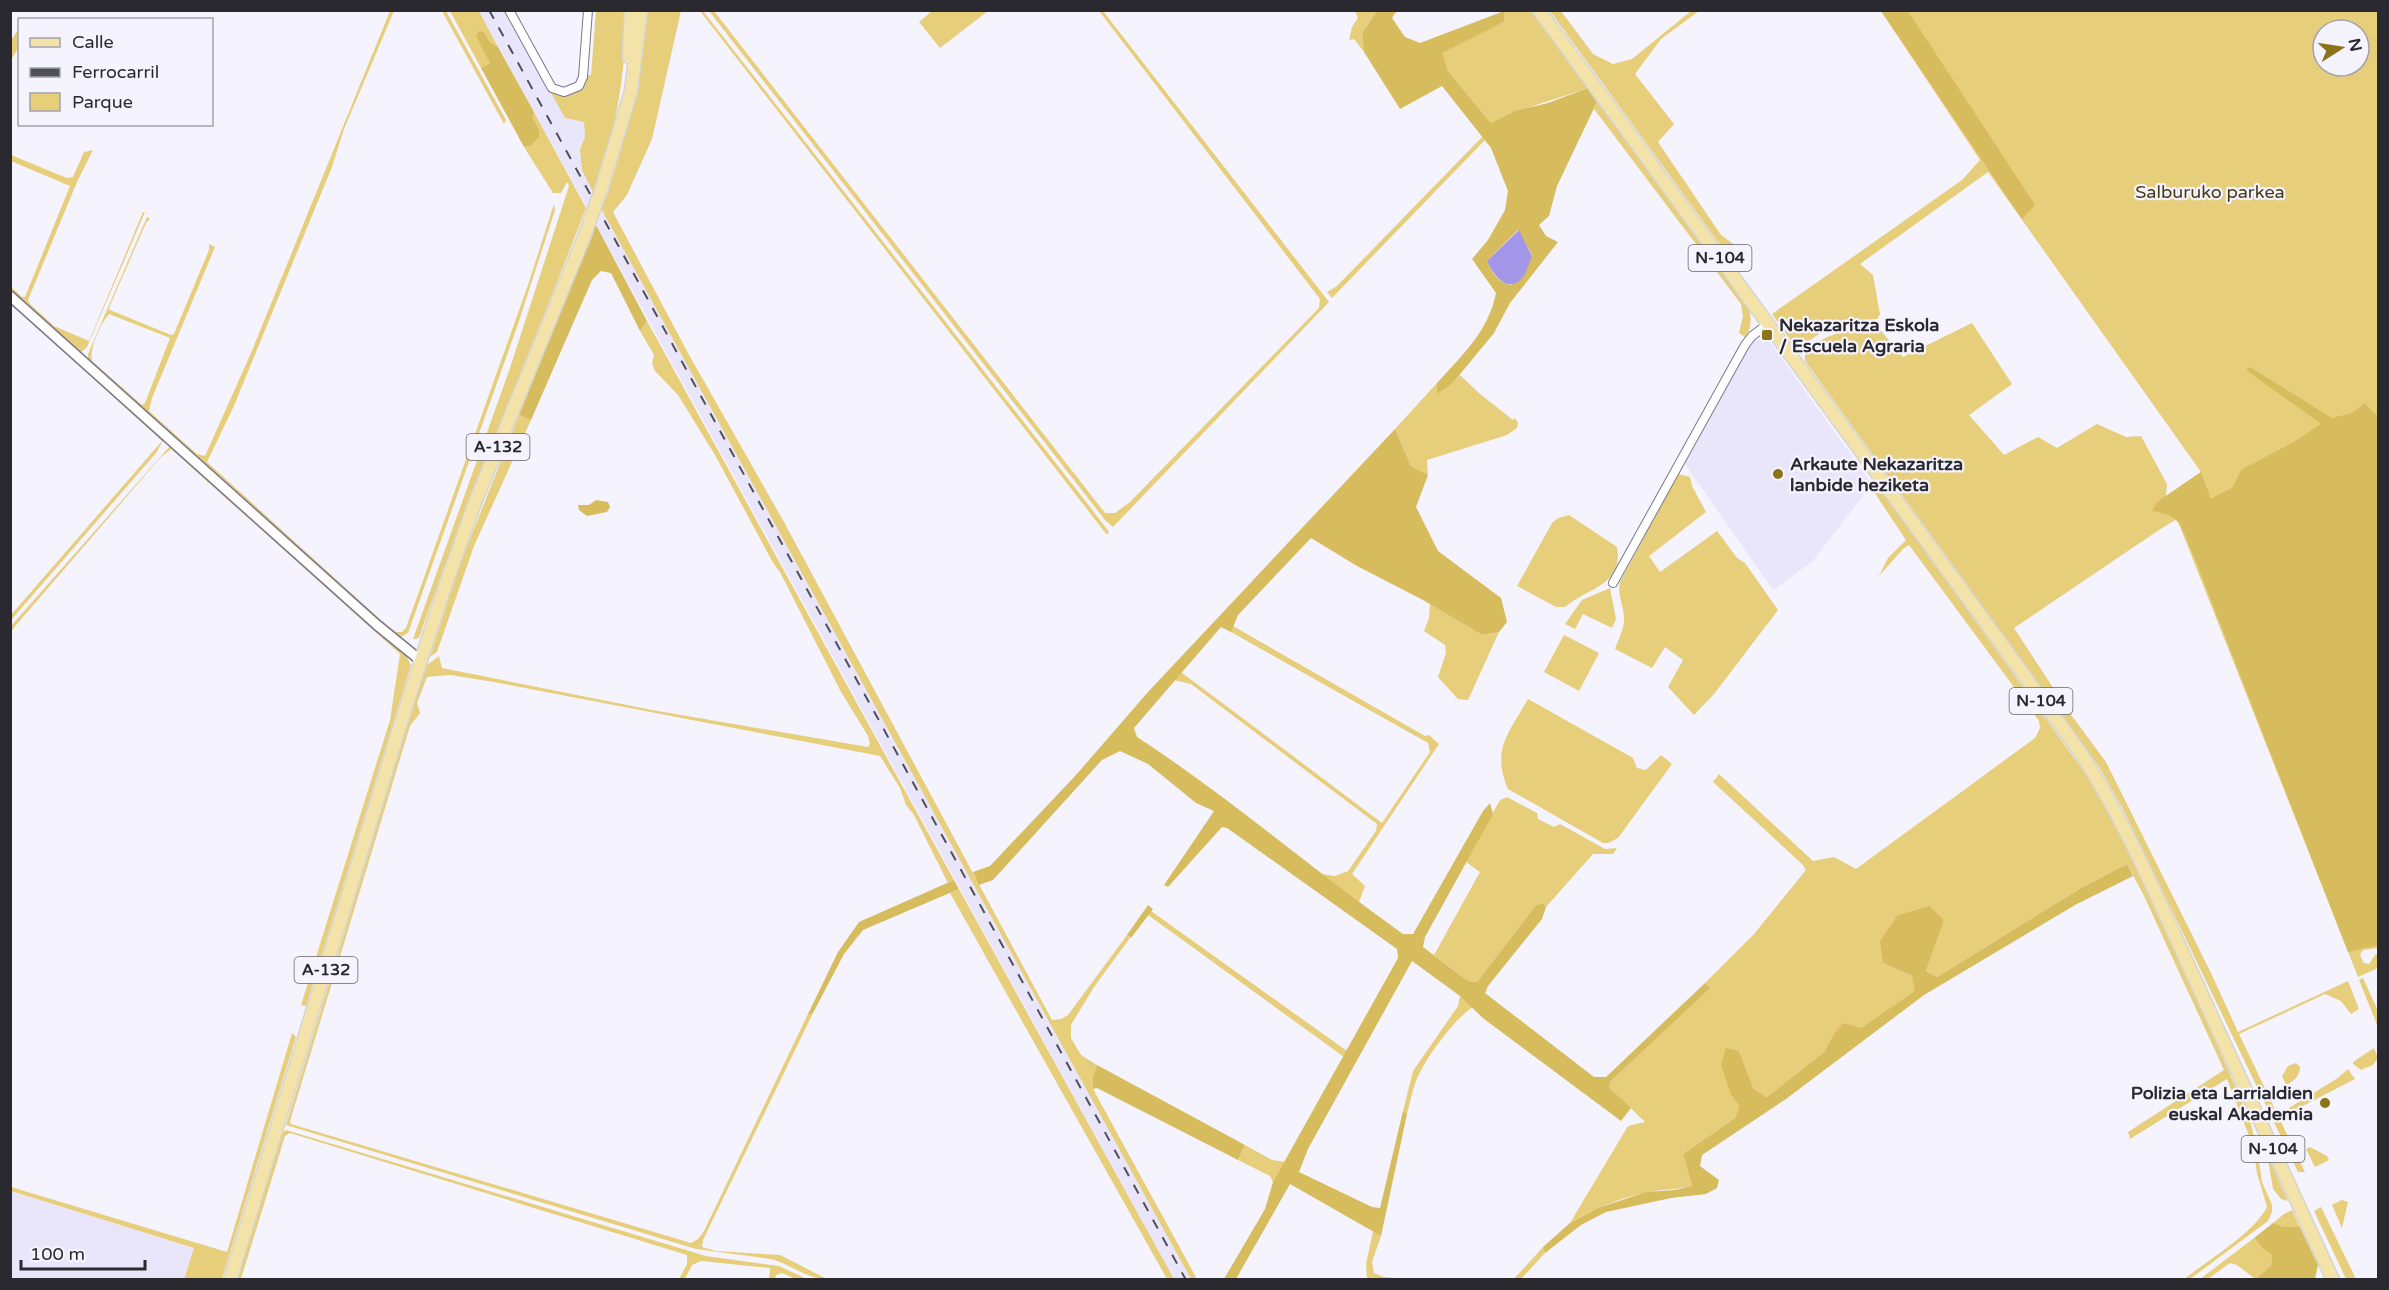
<svg xmlns="http://www.w3.org/2000/svg" width="2389" height="1290" viewBox="0 0 2389 1290" font-family="'Varela Round',sans-serif">
  <rect width="100%" height="100%" fill="#f4f3fe"/>
  <g fill="#e9e6fb">
    <polygon points="479,11 505,11 565,118 584,122 585,137 580,149 604,214 1191,1279 1174,1279"/>
    <polygon points="1767,338 1872,484 1813,561 1773,590 1685,464 1750,345 1755,340"/>
    <polygon points="10,1191 194,1248 184,1279 11,1279"/>
  </g>
  <g fill="#e7ce7b" fill-rule="evenodd">
    <polygon points="933,10 988,10 988,11 940,48 919,22"/>
    <path d="M 390,11 L 394,11 L 344,129 L 332,167 L 233,408 L 207,462 L 382,621 L 396,632 L 402,632 L 406,628 L 528,285 L 554,204 L 555,210 L 518,324 L 408,633 L 399,638 L 392,634 L 88,360 L 88,354 L 147,217 L 150,219 L 146,223 L 109,308 L 110,310 L 171,335 L 174,334 L 209,250 L 209,244 L 215,247 L 152,398 L 149,411 L 197,454 L 205,456 L 251,353 ZM 109,314 L 170,338 L 145,403 L 142,405 L 92,361 C 89,349 101,323 109,314 Z"/>
    <polygon points="442,11 446,11 506,120 504,124"/>
    <polygon points="450,11 479,11 498,47 490,42 484,32 490,63 481,68"/>
    <path d="M 596,11 L 627,11 C 625,68 618,129 596,183 L 606,198 C 627,136 641,75 645,11 L 681,11 L 652,139 L 627,195 L 613,212 L 688,353 L 784,522 L 1052,1020 L 1061,1019 L 1068,1015 L 1127,935 L 1130,938 L 1094,987 L 1071,1025 L 1071,1038 L 1081,1055 L 1097,1065 L 1093,1076 L 1093,1089 L 1197,1279 L 1191,1279 L 1155,1214 L 604,214 L 582,170 L 580,149 L 585,137 L 584,122 L 565,118 L 550,91 C 567,100 581,95 586,75 L 591,75 Z"/>
    <polygon points="700,11 703,11 1090,507 1109,532 1107,535"/>
    <polygon points="709,11 714,11 1105,513 1115,513 1130,502 1319,308 1320,299 1099,11 1103,11 1329,302 1113,527 1105,520"/>
    <polygon points="1355,11 1377,11 1362,33 1364,52 1354,39 1349,40 1352,27 1358,18"/>
    <path d="M 1504,11 L 1531,11 L 1588,88 C 1555,100 1522,107 1492,124 L 1448,71 L 1441,53 L 1504,22 Z"/>
    <polygon points="1550,11 1561,11 1593,54 1613,64 1632,59 1691,11 1699,11 1661,39 1635,74 1674,124 1658,142 1721,235 1736,246 1726,253"/>
    <path d="M 1881,11 L 2378,11 L 2378,948 L 2363,950 L 2360,955 L 2364,963 L 2369,964 L 2375,955 L 2378,954 L 2378,968 L 2358,977 L 2177,519 L 2159,530 L 2014,628 L 2069,712 L 2106,762 L 2211,973 L 2238,1032 L 2348,981 L 2359,1009 L 2351,1014 L 2341,1001 L 2325,994 L 2239,1034 L 2305,1172 L 2298,1172 L 2124,811 L 2099,767 L 1805,361 L 1805,352 C 1825,334 1850,328 1876,325 L 1903,357 L 1972,323 L 2012,384 L 1969,415 L 2004,455 L 2038,437 L 2057,448 L 2097,424 L 2126,437 L 2141,436 L 2167,484 L 2166,496 L 2201,472 L 1988,172 L 1860,264 L 1873,275 L 1880,314 L 1877,319 C 1861,320 1844,322 1829,329 C 1816,334 1808,345 1794,345 L 1772,314 L 1962,180 L 1980,160 ZM 2323,30 L 2359,30 L 2359,66 L 2323,66 Z"/>
    <polygon points="19,28 19,47 11,60 11,40"/>
    <path d="M 1597,102 L 1748,307 C 1752,317 1752,328 1745,337 L 1739,333 L 1743,316 L 1741,304 L 1594,109 Z"/>
    <path d="M 534,112 L 586,208 C 531,352 469,492 419,638 L 413,639 L 509,371 L 569,186 L 567,182 L 561,193 L 553,193 L 524,147 L 530,146 L 539,129 L 533,118 Z"/>
    <polygon points="1482,137 1485,140 1332,298 1327,292 1337,286"/>
    <polygon points="93,150 77,182 28,300 30,304 54,326 89,341 143,212 145,212 87,347 80,353 11,291 11,287 22,297 25,297 70,186 11,161 11,155 67,178 73,177 84,152"/>
    <polygon points="11,300 164,439 156,453 11,620 11,615 162,441 11,303"/>
    <path d="M 647,321 L 954,880 L 948,883 L 914,815 L 906,805 L 900,788 L 880,756 L 494,682 L 450,675 L 427,677 L 417,703 L 420,713 L 410,726 L 290,1121 L 291,1124 L 691,1243 L 698,1239 L 704,1231 L 807,1016 L 813,1013 L 703,1240 L 702,1247 L 716,1251 L 780,1255 L 827,1279 C 807,1279 790,1264 771,1259 L 696,1249 L 286,1125 L 424,671 L 427,665 L 439,656 L 442,668 L 652,710 L 868,747 L 870,744 L 868,736 L 841,692 L 781,574 L 772,561 L 715,455 L 678,395 L 655,371 L 652,363 L 654,355 L 640,331 Z"/>
    <polygon points="1460,375 1480,394 1513,420 1515,418 1518,423 1517,428 1507,435 1427,460 1428,475 1411,466 1395,429 1437,383 1438,393 1452,384"/>
    <polygon points="519,415 531,420 474,546 437,652 430,657 457,572"/>
    <polygon points="170,446 173,446 389,640 405,654 411,665 306,1006 301,1005 390,720 400,654 171,449 160,458 11,631 11,626"/>
    <path d="M 1678,474 L 1690,477 L 1692,486 L 1706,512 L 1649,556 L 1660,572 L 1717,531 L 1737,558 L 1745,563 L 1778,610 L 1714,694 L 1694,715 L 1668,687 L 1683,660 L 1665,647 L 1652,668 L 1615,649 C 1619,638 1625,627 1624,616 C 1623,604 1617,594 1620,582 Z"/>
    <path d="M 1875,482 L 2088,777 C 2151,886 2199,1005 2250,1120 L 2258,1154 L 2262,1182 L 2272,1205 L 2272,1212 L 2268,1221 L 2190,1279 L 2184,1279 C 2207,1261 2255,1232 2267,1207 L 2257,1173 L 2253,1146 L 2227,1079 L 2130,1139 L 2128,1132 L 2224,1070 L 2144,896 L 2127,864 L 2081,888 L 1937,977 L 1926,971 L 1944,919 L 1883,963 L 1912,976 L 1916,991 L 1861,1028 L 1834,1034 L 1824,1052 L 1767,1097 L 1754,1089 L 1739,1051 L 1731,1095 L 1739,1106 L 1735,1118 L 1683,1154 L 1692,1186 C 1676,1190 1660,1189 1645,1193 C 1618,1198 1593,1210 1570,1223 L 1628,1126 L 1645,1122 L 1609,1087 L 1611,1081 L 1709,988 L 1705,983 L 1754,934 L 1806,870 L 1802,864 L 1713,782 L 1719,774 L 1813,861 L 1834,857 L 1856,869 L 2035,738 L 2040,728 L 2039,721 L 1909,545 L 1904,548 L 1879,576 L 1888,558 L 1906,540 L 1872,489 Z"/>
    <path d="M 1569,515 L 1617,547 C 1624,585 1589,587 1565,607 L 1556,607 L 1517,586 L 1552,523 L 1558,518 Z"/>
    <polygon points="1610,588 1616,619 1612,628 1583,614 1575,629 1565,624 1582,600"/>
    <polygon points="1430,604 1482,635 1499,632 1468,700 1458,699 1438,677 1446,653 1445,645 1424,631 1429,618"/>
    <polygon points="1233,626 1425,736 1429,735 1439,744 1352,874 1365,886 1359,902 1321,874 1335,876 1348,871 1376,831 1377,824 1191,684 1174,680 1181,672 1382,823 1430,752 1428,743 1231,632"/>
    <polygon points="1564,635 1599,653 1579,691 1544,672"/>
    <path d="M 1528,699 L 1633,758 L 1637,768 L 1646,770 L 1661,755 L 1672,764 L 1618,838 L 1608,843 L 1603,843 L 1508,789 C 1491,749 1509,733 1528,699 Z"/>
    <polygon points="1507,797 1537,813 1538,819 1554,827 1560,824 1605,849 1617,848 1613,854 1593,854 1546,907 1543,903 1536,905 1477,982 1468,981 1434,955 1480,872 1466,862 1500,800"/>
    <polygon points="959,889 1174,1279 1167,1279 950,893"/>
    <polygon points="1151,911 1347,1051 1344,1057 1148,915"/>
    <polygon points="2363,978 2378,1011 2378,1027 2359,980"/>
    <path d="M 1460,996 L 1473,1007 C 1453,1020 1425,1059 1416,1081 C 1412,1091 1410,1103 1407,1114 L 1403,1111 L 1413,1071 L 1458,1006 Z"/>
    <polygon points="292,1033 296,1037 222,1279 184,1279 194,1248 11,1191 11,1187 227,1252"/>
    <polygon points="2374,1048 2378,1058 2373,1065 2361,1070 2353,1064 2353,1062"/>
    <path d="M 2296,1063 L 2300,1067 C 2300,1076 2294,1081 2286,1085 L 2282,1076 L 2288,1066 Z"/>
    <polygon points="2348,1069 2355,1079 2291,1112 2289,1108 2338,1078"/>
    <polygon points="286,1130 706,1256 779,1266 807,1279 796,1279 782,1273 776,1275 775,1279 769,1279 770,1268 701,1261 692,1265 685,1279 679,1279 687,1264 687,1255 290,1133 285,1136 241,1279 237,1279 283,1132"/>
    <polygon points="1245,1145 1272,1160 1286,1162 1273,1182 1270,1176 1238,1160"/>
    <polygon points="2310,1147 2327,1156 2329,1160 2315,1167 2306,1149"/>
    <polygon points="2267,1154 2288,1201 2281,1199 2273,1189"/>
    <polygon points="2342,1200 2348,1202 2342,1228 2332,1205"/>
    <polygon points="2321,1207 2356,1279 2346,1279 2314,1211"/>
    <polygon points="2292,1210 2300,1227 2284,1227 2273,1223 2284,1214"/>
    <polygon points="1373,1231 1381,1236 1372,1262 1374,1273 1384,1277 1408,1279 1367,1279 1366,1264"/>
    <polygon points="2254,1238 2263,1249 2272,1255 2271,1266 2255,1279 2237,1265 2230,1263 2208,1279 2199,1280"/>
    <polygon points="1543,1247 1545,1253 1521,1279 1513,1280"/>
  </g>
  <g fill="#d7bc5e" fill-rule="evenodd">
    <path d="M 1377,11 L 1401,11 L 1395,13 L 1392,18 L 1405,37 L 1420,43 L 1504,11 L 1504,22 L 1442,53 L 1448,71 L 1491,123 L 1515,111 L 1548,103 L 1588,88 L 1597,102 L 1557,186 L 1549,216 L 1539,225 L 1546,236 L 1558,242 L 1510,303 L 1494,333 L 1452,384 L 1437,394 L 1437,383 C 1463,354 1488,332 1496,293 L 1472,259 L 1488,240 L 1505,210 L 1508,191 L 1491,148 L 1442,86 L 1400,109 L 1364,52 L 1362,33 ZM 1518,230 L 1532,255 L 1511,285 C 1498,283 1492,272 1487,261 Z"/>
    <polygon points="1881,11 1908,11 2035,205 2022,219"/>
    <polygon points="479,31 484,32 490,42 498,47 534,112 533,118 539,129 539,137 530,146 524,147 481,68 490,63 476,36"/>
    <polygon points="596,225 647,321 640,331 611,273 601,271 592,280 531,420 519,415"/>
    <path d="M 2250,367 L 2332,418 L 2352,413 L 2365,403 L 2376,415 L 2378,414 L 2378,945 L 2348,952 L 2193,554 C 2181,528 2183,515 2152,511 L 2157,502 L 2201,472 L 2211,499 L 2233,487 L 2241,470 L 2292,443 L 2321,424 L 2246,370 Z"/>
    <path d="M 1395,429 L 1411,466 L 1428,475 L 1416,507 L 1438,551 L 1501,598 L 1507,622 L 1499,632 L 1482,635 L 1423,600 L 1357,566 L 1311,538 L 1238,615 L 1231,632 L 1221,627 L 1134,728 L 1137,737 C 1229,797 1313,870 1403,934 L 1413,934 L 1483,811 L 1490,803 L 1493,814 L 1425,937 L 1423,947 L 1468,981 L 1477,982 L 1536,905 L 1543,903 L 1546,907 L 1542,919 L 1488,986 L 1485,993 L 1594,1077 L 1606,1077 L 1705,983 L 1710,988 L 1611,1081 L 1609,1087 L 1631,1108 L 1621,1121 L 1484,1019 L 1460,996 L 1412,961 L 1308,1149 L 1299,1172 L 1372,1207 L 1380,1208 L 1403,1111 L 1407,1114 L 1381,1236 L 1290,1184 L 1236,1279 L 1224,1279 L 1265,1209 L 1273,1182 L 1398,958 L 1397,949 L 1227,828 L 1222,827 L 1168,887 L 1164,885 L 1214,811 L 1196,803 L 1148,764 L 1120,751 L 1102,760 L 993,880 L 979,885 L 973,872 L 990,866 L 1076,775 L 1148,692 Z"/>
    <polygon points="596,500 608,502 610,507 607,512 587,516 579,510 578,505 589,505"/>
    <polygon points="2127,864 2133,876 2075,905 1924,995 1786,1099 1702,1155 1700,1166 1719,1180 1717,1188 1706,1194 1671,1198 1606,1212 1581,1225 1545,1253 1543,1247 1570,1223 1598,1208 1646,1192 1675,1190 1692,1186 1683,1154 1735,1118 1739,1106 1731,1095 1721,1065 1726,1048 1739,1051 1754,1089 1767,1097 1824,1052 1834,1034 1843,1023 1861,1028 1915,991 1912,976 1883,963 1880,941 1897,916 1929,906 1944,920 1926,971 1937,977 2081,888"/>
    <polygon points="954,880 959,889 863,930 844,954 813,1013 807,1016 838,952 859,922"/>
    <polygon points="1148,905 1153,909 1131,938 1127,935"/>
    <polygon points="1097,1065 1245,1145 1238,1160 1097,1088 1093,1089 1093,1076"/>
    <polygon points="2273,1223 2284,1227 2300,1227 2318,1265 2315,1279 2255,1279 2271,1266 2272,1255 2263,1249 2254,1238"/>
  </g>
  <path fill="#a396e8" d="M 1519,230 L 1532,256 C 1529,262 1527,273 1522,278 C 1507,295 1493,274 1487,261 Z"/>
  <g fill="none" stroke-linecap="round" stroke-linejoin="round">
    <defs>
      <g id="minor">
        <polyline points="509,10 548,81 552,88 564,92 579,86 583,77 588,10"/>
        <polyline points="1613,583 1745,345 1752,336 1768,324"/>
      </g>
      <polyline id="tertiary" points="10,296 377,625 420,660"/>
      <g id="primary">
        <path d="M 1539,10 L 2080,752 C 2106,792 2128,834 2148,877 L 2333,1280"/>
        <polyline points="629,57 631,10"/>
        <polyline points="602,187 631,91 641,10"/>
        <polyline points="230,1280 402,719 443,592 476,500 584,237"/>
      </g>
    </defs>
    <use href="#minor" stroke="#7a7889" stroke-width="10"/>
    <use href="#tertiary" stroke="#7a7889" stroke-width="12"/>
    <use href="#primary" stroke="#d4d4d5" stroke-width="15"/>
    <use href="#minor" stroke="#fff" stroke-width="8"/>
    <use href="#tertiary" stroke="#fff" stroke-width="9"/>
    <use href="#primary" stroke="#f4e3a9" stroke-width="12"/>
    <polyline stroke="#4f4f56" stroke-width="2" stroke-dasharray="10 10" stroke-linecap="butt" points="489,10 1186,1280"/>
    <defs>
      <polyline id="primary-bridge" points="584,237 602,187"/>
    </defs>
    <use href="#primary-bridge" stroke="#d4d4d5" stroke-width="15" stroke-linecap="butt"/>
    <use href="#primary-bridge" stroke="#f4e3a9" stroke-width="12"/>
  </g>
  <g fill="#8b7316" stroke="#f4f3fe" stroke-width="2">
    <rect x="1761" y="329" width="12" height="12" rx="3"/>
    <circle cx="1778" cy="474" r="6"/>
    <circle cx="2325" cy="1103" r="6"/>
  </g>
  <g text-anchor="middle" dominant-baseline="central" stroke-width="4.5" stroke-linejoin="round" paint-order="stroke">
    <g fill="#f4f3fe" stroke="#66666d" stroke-width="1.5">
      <rect x="1688.5" y="245" width="63" height="26" rx="4.5"/>
      <rect x="466.5" y="434" width="63" height="26" rx="4.5"/>
      <rect x="2009.5" y="688" width="63" height="26" rx="4.5"/>
      <rect x="294.5" y="957" width="63" height="26" rx="4.5"/>
      <rect x="2241.5" y="1136" width="63" height="26" rx="4.5"/>
    </g>
    <g font-size="16" font-weight="bold" fill="#29292f">
      <text x="1720" y="258">N-104</text>
      <text x="498" y="447">A-132</text>
      <text x="2041" y="701">N-104</text>
      <text x="326" y="970">A-132</text>
      <text x="2273" y="1149">N-104</text>
    </g>
    <g font-size="18" fill="#463b13" stroke="#f4f3fe">
      <text x="2210" y="192">Salburuko parkea</text>
    </g>
    <g font-size="18" font-weight="bold" fill="#29292f" stroke="#f4f3fe" text-anchor="start">
      <text x="1779" y="325">Nekazaritza Eskola<tspan x="1779" dy="21">/ Escuela Agraria</tspan></text>
      <text x="1790" y="464">Arkaute Nekazaritza<tspan x="1790" dy="21">lanbide heziketa</tspan></text>
      <text x="2313" y="1093" text-anchor="end">Polizia eta Larrialdien<tspan x="2313" dy="21">euskal Akademia</tspan></text>
    </g>
  </g>
  <rect width="2389" height="1290" fill="none" stroke="#29292f" stroke-width="24"/>
  <rect x="18" y="18" width="195" height="108" fill="#f4f3fe" stroke="#a3a2ab" stroke-width="1.5"/>
  <rect x="30" y="38" width="30" height="9" fill="#f4e3a9" stroke="#a3a2ab" stroke-width="1.5"/>
  <text x="72" y="48" font-size="18" fill="#29292f">Calle</text>
  <rect x="30" y="68" width="30" height="9" fill="#4f4f56" stroke="#a3a2ab" stroke-width="1.5"/>
  <text x="72" y="78" font-size="18" fill="#29292f">Ferrocarril</text>
  <rect x="30" y="93" width="30" height="18" fill="#e7ce7b" stroke="#a3a2ab" stroke-width="1.5"/>
  <text x="72" y="108" font-size="18" fill="#29292f">Parque</text>
  <g transform="translate(2341 48) rotate(78)"><circle r="28" fill="#f4f3fe" stroke="#a3a2ab" stroke-width="1.5"/>
  <path d="M0-4.5L10 22L0 15L-10 22Z" fill="#8b7316"/>
  <text y="-9" font-size="16" font-weight="bold" text-anchor="middle" fill="#29292f">N</text>
  </g>
  <path d="M21 1260v9h124v-9" fill="none" stroke="#29292f" stroke-width="3"/>
  <text x="30" y="1260" font-size="18" fill="#29292f" stroke="#f4f3fe" stroke-width="4.5" paint-order="stroke">100 m</text>
</svg>
